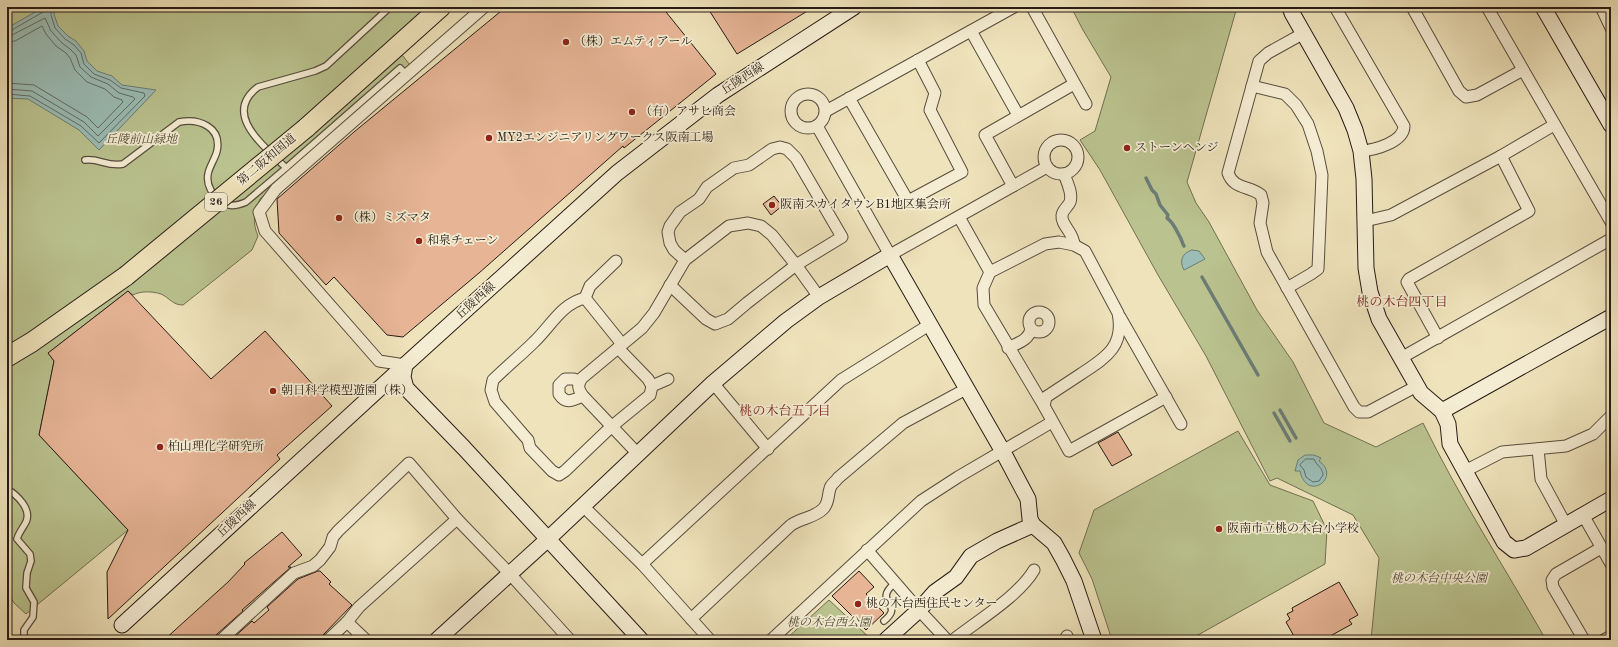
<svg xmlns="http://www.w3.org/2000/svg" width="1618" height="647" viewBox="0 0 1618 647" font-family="'Old Standard TT','Noto Serif JP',serif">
  <rect width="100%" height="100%" fill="#efe3bb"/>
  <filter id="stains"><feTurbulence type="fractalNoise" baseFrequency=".005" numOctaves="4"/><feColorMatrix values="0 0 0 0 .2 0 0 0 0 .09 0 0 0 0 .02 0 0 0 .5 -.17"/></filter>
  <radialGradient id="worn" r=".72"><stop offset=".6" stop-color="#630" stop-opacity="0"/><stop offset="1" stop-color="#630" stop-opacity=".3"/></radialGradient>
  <g fill="#bac38f" stroke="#706f52">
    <path d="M 7,7 L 429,7 L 391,41 L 410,65 L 260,199 C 254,212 252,222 258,236 L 252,250 L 183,305 C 172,305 170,298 161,294 C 152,291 140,291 133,295 L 128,291 L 48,353 L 54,361 L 39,435 L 128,530 L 26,614 L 14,603 L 7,591 Z"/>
    <path d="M 1071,7 L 1237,7 L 1187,182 L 1196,203 L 1209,222 L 1257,310 L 1293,362 L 1324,423 L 1376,447 L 1423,423 C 1459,497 1505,568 1546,640 L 1371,640 L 1379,558 L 1353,515 L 1277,478 L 1270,481 L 1206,356 L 1158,275 L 1100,170 L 1080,140 L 1095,131 L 1111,77 L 1083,30 Z"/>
    <polygon points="1238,431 1270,485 1313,501 1327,530 1325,564 1189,640 1112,640 1092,579 1079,553 1094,510"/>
    <polygon points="829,600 872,640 785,640"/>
  </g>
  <g fill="#9bbdb6" stroke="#6c7c76">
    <polygon points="44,7 55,7 54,14 58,26 68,36 76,41 84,51 87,61 97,71 112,76 122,85 156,90 99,150 79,130 28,99 7,98 7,28"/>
    <path d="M 1192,250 L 1199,251 L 1205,259 L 1184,270 C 1179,261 1182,253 1192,250 Z"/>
    <path d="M 1305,455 L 1314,455 L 1321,458 L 1319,461 C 1342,477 1307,503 1300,471 L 1295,471 L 1298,460 Z"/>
  </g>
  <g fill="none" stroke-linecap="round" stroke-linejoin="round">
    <g stroke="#606c66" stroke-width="1">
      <polyline points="7,31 10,31 43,12 45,7"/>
      <polyline points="7,36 12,35 45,18 51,31 62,43 70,49 76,55 80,67 91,77 108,84 119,93 133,97 135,99 98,136 84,122 32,91 7,89"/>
      <polyline points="7,42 15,41 42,26 46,34 56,46 66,53 70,58 75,70 87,82 105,89 114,97 122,100 123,102 98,128 87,117 34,85 7,83"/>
      <polyline points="7,94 30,96 81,126 99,143 145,96 144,93 121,88 110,80 94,74 84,64 81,53 74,45 65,39 55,28 51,15 51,7"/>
      <path d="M 1306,459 L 1314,459 C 1316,465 1323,468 1323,475 L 1319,481 L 1313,482 L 1306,477 L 1304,470 L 1300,465 Z"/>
    </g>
    <g stroke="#6c7c76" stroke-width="3.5">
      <path d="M 1146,178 L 1152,190 L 1156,194 L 1160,205 L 1168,215 L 1167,218 C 1173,222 1177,231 1180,237 C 1182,240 1182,243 1184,246"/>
      <polyline points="1202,277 1258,375"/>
      <polyline points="1280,410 1296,438"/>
      <polyline points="1274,413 1290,441"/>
    </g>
  </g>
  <g fill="#e7b596" stroke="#261b15">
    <polygon points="506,7 662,7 716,74 624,148 623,146 479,273 403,337 387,335 334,277 326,285 279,233 277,199 354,132"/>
    <polygon points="707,7 814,7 737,54"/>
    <polygon points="774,196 782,206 771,215 763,204"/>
    <polygon points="128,291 211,379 265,331 332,406 277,455 280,459 108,619 107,572 128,530 39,435 54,361 48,353"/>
    <polygon points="1118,432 1132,455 1112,466 1098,443"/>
    <polygon points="282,532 302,555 288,567 291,567 242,610 243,611 216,635 214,640 164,640 228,582 245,564 244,563"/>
    <polygon points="318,571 320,571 331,582 329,584 352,605 323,635 320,640 231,640 252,621 254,623 269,610 267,607 298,579"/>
    <polygon points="859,571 874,587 866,594 884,613 866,630 832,596"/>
    <polygon points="1339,582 1358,615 1349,620 1352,624 1323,640 1310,640 1308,636 1302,640 1300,636 1295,638 1286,622 1290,619 1287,614 1293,611 1292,608"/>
  </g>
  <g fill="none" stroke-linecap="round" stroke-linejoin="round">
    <defs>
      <g id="lane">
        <path d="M 390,7 L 326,66 L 315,71 L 258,87 C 221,115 266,147 286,168 L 400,68 L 407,75"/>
        <path d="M 85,160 C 99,158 107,167 123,164 L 179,122 C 199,118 222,127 217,151 C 215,159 209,167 208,174 C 206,185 212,194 220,201 C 228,208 237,206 246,202 L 286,168"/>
        <path d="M 7,489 C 17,495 32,509 26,522 C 23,528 19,532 17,539 L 30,554 L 31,561 L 27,573 L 26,588 L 34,602 L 33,617 L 24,630 L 24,640"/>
        <path d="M 884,621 C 906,603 871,603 895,583"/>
      </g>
      <g id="street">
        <polyline points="1032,7 1086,104"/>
        <path d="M 1335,7 L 1404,126 C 1404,142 1375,150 1361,151"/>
        <polyline points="1412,7 1459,91 1466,97 1477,95 1523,70"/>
        <polyline points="1487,7 1611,222"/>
        <polyline points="1601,7 1611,28"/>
        <polyline points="971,31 1018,115"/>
        <path d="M 1304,33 L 1268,53 L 1259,61 L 1228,173 C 1234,190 1249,185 1261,195 L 1263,203 L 1260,223 L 1267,252 L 1354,407 L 1359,412 L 1368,412 L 1417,386"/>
        <polyline points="1252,86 1285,94 1296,105 1308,124 1317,151 1322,175 1318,269 1311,274 1287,288"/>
        <circle cx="808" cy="111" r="17"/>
        <polyline points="849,98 908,201 962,172 930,110 935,93 918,60"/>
        <polyline points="826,111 1014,7"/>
        <polyline points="817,126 890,255 1047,167"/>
        <circle cx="1061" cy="157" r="17"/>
        <path d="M 1064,174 C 1067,182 1073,194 1070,202 C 1068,207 1062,210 1062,216 C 1061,225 1074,233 1074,245"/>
        <polyline points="1013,186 985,135 1074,84"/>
        <polyline points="959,217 990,272 983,288 984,305 1044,406"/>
        <polyline points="1365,221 1391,215 1501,156 1554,125"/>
        <path d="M 990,272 L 1045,244 L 1059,242 L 1074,245 L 1085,251 L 1118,313 C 1125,347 1105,358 1081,374 C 1069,382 1058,389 1046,397 L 1044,406 L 1069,451 L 1166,397"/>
        <polyline points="670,285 706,319 715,324 728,319 747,303 796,265 842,237 796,158 787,149 780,147 772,149 749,165 734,168 707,187 699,199 680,212 670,226 668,232 670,243 674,250 685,260"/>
        <polyline points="585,298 590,286 616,261"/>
        <circle cx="1039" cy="322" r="10"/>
        <polyline points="1120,317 1181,424"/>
        <polyline points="1438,338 1407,282 1409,279 1529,211 1501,156"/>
        <path d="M 618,348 L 648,379 L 652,386 L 650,395 L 611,427 L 565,471 L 559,475 L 552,471 L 530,448 L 528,440 L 495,402 L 491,390 L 493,380 C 506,367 521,355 534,342 C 551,326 561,304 585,298 L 622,344"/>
        <path d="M 1008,348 C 1018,343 1029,340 1031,329"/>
        <polyline points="1401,358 1611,239"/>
        <polyline points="405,365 379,361 265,231 259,212 276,189 484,7"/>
        <path d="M 579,382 L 574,379 L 565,379 L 559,385 L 559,394 C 566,405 573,400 583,396"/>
        <polyline points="713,383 768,449"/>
        <polyline points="652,386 668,379"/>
        <polyline points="1538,449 1541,479 1566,525"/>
        <path d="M 638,454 L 583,396 C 578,389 577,385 582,378 L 642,328 L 654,313 L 685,260 L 729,226 L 748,223 L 761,226 L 772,235 L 796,265 L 819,297"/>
        <polyline points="1465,471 1502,452 1566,446 1593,434 1611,416"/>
        <polyline points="583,506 642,564 710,640"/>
        <polyline points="1583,515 1611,564"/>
        <polyline points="867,550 919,610 947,640"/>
        <polyline points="642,564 841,380 929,325"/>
        <path d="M 691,619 L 791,525 C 801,518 814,518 823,509 C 830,502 827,494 831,486 C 833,483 836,481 838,478 L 903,423 L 966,389"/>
        <polyline points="347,622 366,640"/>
        <polyline points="221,640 294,573 313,566 320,560 330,547 333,537 338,531 409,463 457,519 510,574 570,640"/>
        <polyline points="328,640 347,622 359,607 457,519"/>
        <polyline points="771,640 921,501 958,477 1052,422"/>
        <path d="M 953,640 C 977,621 1019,596 1034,570"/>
        <polyline points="1065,640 1067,636"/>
        <polyline points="1584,640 1553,587 1552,580 1556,574 1601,548"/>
        <polyline points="1604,640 1611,636"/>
      </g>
      <g id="secondary">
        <polyline points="1290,7 1292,13 1346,108 1355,130 1361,151 1364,179 1366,268 1370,292 1379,319 1421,393 1442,411 1448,424 1450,444 1504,542 1514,550 1526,548 1611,499"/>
        <polyline points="1543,7 1611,125"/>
        <polyline points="405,365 403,377 406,388 464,448 641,640"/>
        <polyline points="1442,411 1611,317"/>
        <polyline points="122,625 405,365 617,173 718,95 854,7"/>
        <polyline points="437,640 548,539 713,383 786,321 819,297 890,255 1002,450 1028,499 1030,519 1033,525 1054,543 1063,559 1074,581 1094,640"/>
        <polyline points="886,640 919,610 935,592 956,577 971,556 997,541 1033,525"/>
      </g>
      <g id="highway">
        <polyline points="306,128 441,7"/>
        <polyline points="7,357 32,342 126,276"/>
      </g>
    </defs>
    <use href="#lane" stroke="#584d3e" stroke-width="8"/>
    <use href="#street" stroke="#584d3e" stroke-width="13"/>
    <use href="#secondary" stroke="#261b15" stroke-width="17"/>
    <use href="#highway" stroke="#261b15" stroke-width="21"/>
    <use href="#lane" stroke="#f5edd3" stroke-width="5.5"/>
    <use href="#street" stroke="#f5edd3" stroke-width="11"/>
    <use href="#secondary" stroke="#f5edd3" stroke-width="15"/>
    <use href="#highway" stroke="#efe3bb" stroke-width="19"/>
    <defs>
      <polyline id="highway-bridge" points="126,276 306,128"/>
    </defs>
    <use href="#highway-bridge" stroke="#261b15" stroke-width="21" stroke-linecap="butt"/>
    <use href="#highway-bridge" stroke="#efe3bb" stroke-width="19"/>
  </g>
  <g fill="#8f2418" stroke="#f5edd3" stroke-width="1.5">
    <circle cx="566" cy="42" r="4"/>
    <circle cx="632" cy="112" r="4"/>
    <circle cx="489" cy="138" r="4"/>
    <circle cx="1127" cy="148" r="4"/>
    <circle cx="772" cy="205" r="4"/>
    <circle cx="339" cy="218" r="4"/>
    <circle cx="419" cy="241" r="4"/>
    <circle cx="273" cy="391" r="4"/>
    <circle cx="160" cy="447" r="4"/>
    <circle cx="1219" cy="529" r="4"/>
    <circle cx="858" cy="604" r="4"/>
  </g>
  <g text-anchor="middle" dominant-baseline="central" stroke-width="3.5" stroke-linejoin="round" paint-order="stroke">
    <rect fill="#f5edd3" stroke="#645a4e" stroke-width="1" x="205" y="193" width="22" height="18" rx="3"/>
    <g font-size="11" font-weight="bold" fill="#261b15">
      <text x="216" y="202">26</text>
    </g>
    <g font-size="12" fill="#261b15" stroke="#f5edd3" text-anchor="start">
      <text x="574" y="42">（株）エムティアール</text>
      <text x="640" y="112">（有）アサヒ商会</text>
      <text x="497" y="138">MY2エンジニアリングワークス阪南工場</text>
      <text x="1135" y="148">ストーンヘンジ</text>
      <text x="780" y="205">阪南スカイタウンB1地区集会所</text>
      <text x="347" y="218">（株）ミズマタ</text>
      <text x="427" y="241">和泉チェーン</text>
      <text x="281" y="391">朝日科学模型遊園（株）</text>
      <text x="168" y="447">柏山理化学研究所</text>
      <text x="1227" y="529">阪南市立桃の木台小学校</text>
      <text x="866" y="604">桃の木台西住民センター</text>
    </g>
    <g font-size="12" fill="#261b15" stroke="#f5edd3">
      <text transform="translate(743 79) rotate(-33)">丘陵西線</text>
      <text transform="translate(267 160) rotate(-40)">第二阪和国道</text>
      <text transform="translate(476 301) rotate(-42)">丘陵西線</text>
      <text transform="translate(237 519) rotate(-43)">丘陵西線</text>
    </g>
    <g font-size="12" font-style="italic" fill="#524d3a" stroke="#f5edd3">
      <text x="141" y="140">丘陵前山緑地</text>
      <text x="1439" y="579">桃の木台中央公園</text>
      <text x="829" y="623">桃の木台西公園</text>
    </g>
    <g font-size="13" fill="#7a1f14" stroke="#f5edd3">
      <text x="1402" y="302">桃の木台四丁目</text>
      <text x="785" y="411">桃の木台五丁目</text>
    </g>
  </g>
  <rect width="1618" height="647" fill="none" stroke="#efe3bb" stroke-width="24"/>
  <rect x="8" y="8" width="1602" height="631" fill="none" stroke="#261b15" stroke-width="2"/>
  <rect x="12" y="12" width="1594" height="623" fill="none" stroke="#261b15"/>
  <rect width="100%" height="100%" filter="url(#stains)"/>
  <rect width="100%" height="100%" fill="url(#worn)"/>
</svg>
